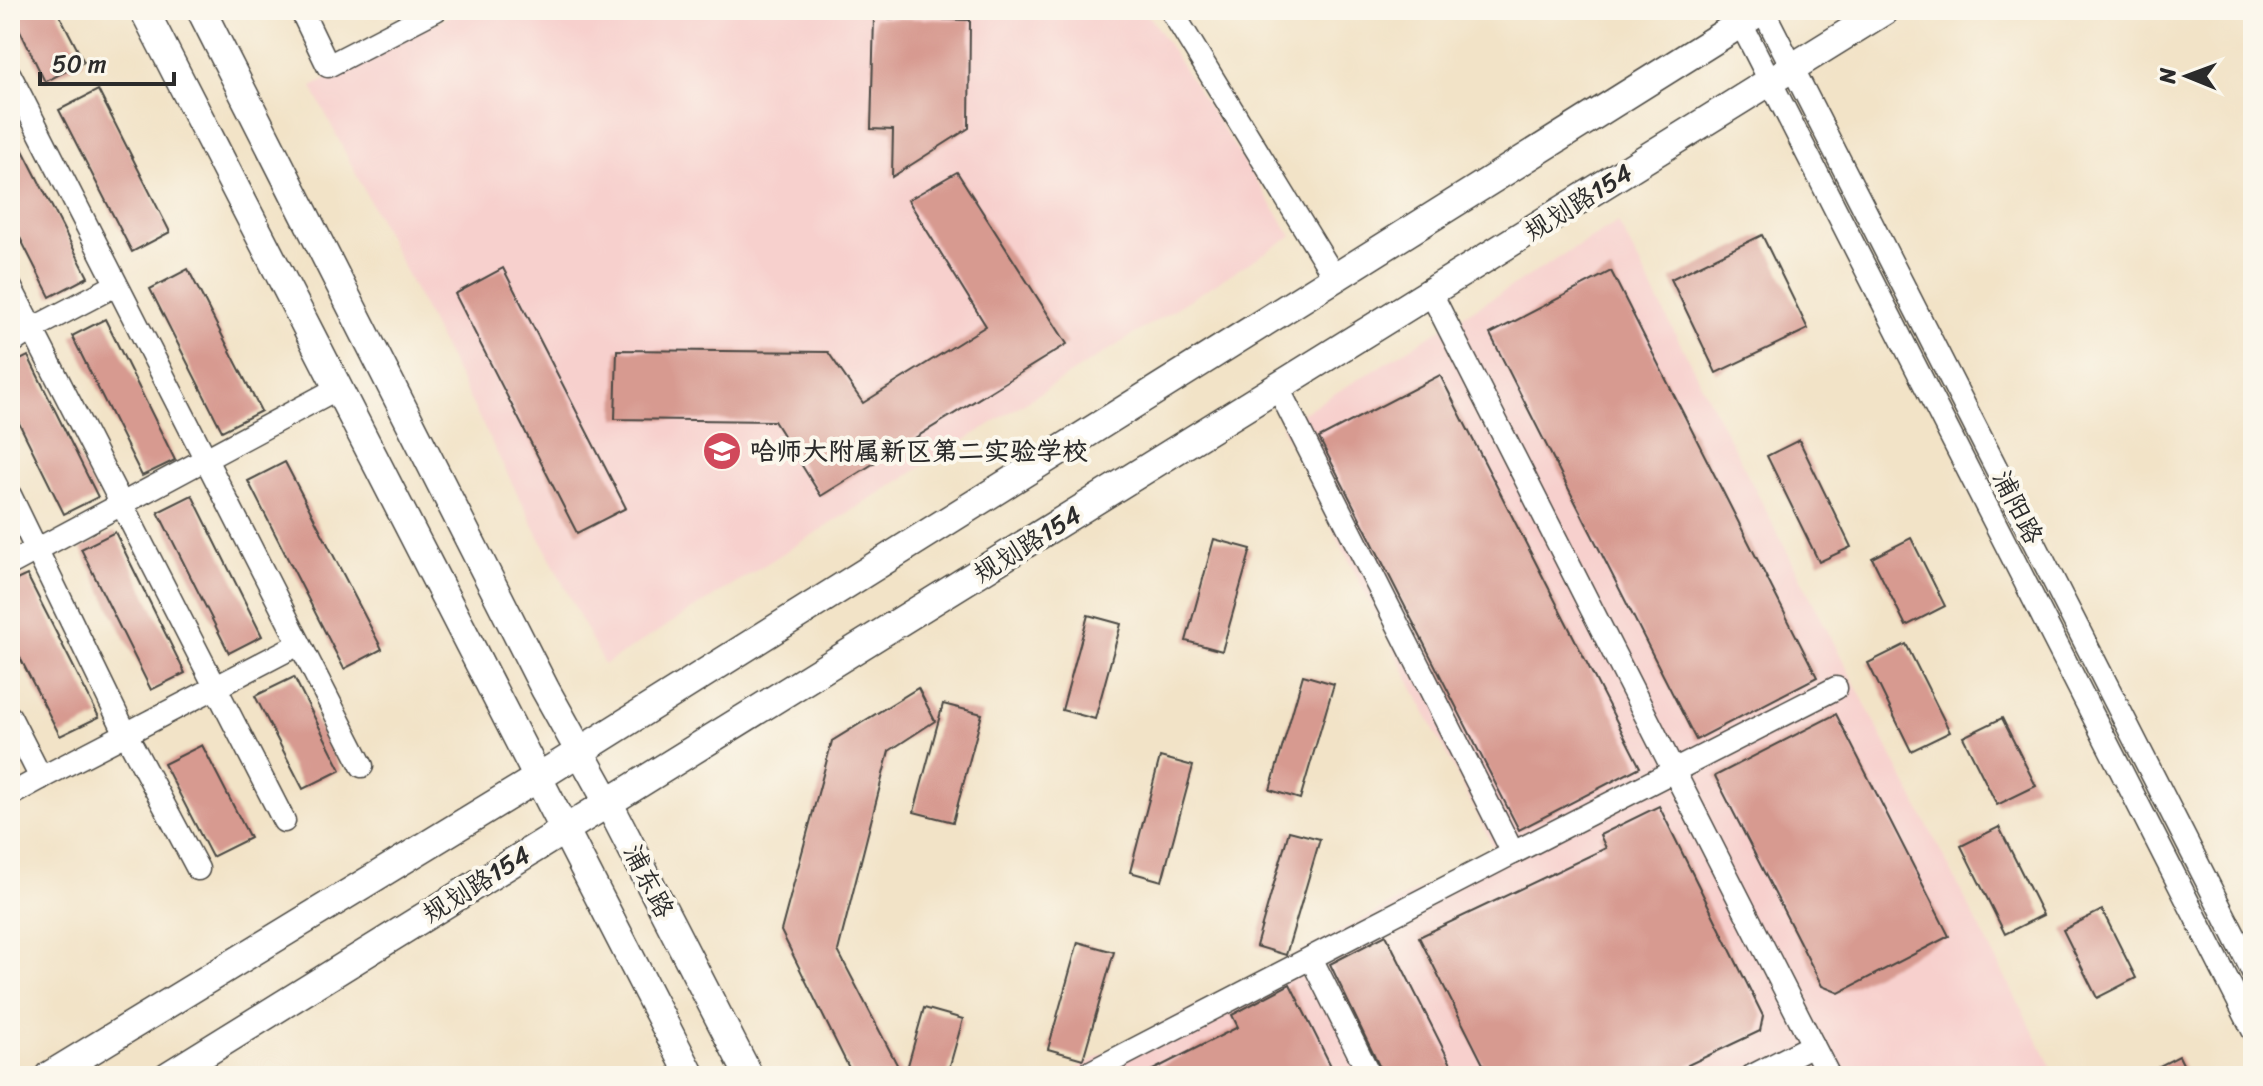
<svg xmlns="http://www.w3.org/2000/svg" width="2263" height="1086" viewBox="0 0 2263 1086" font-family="Sriracha,'LXGW WenKai TC',sans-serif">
  <rect width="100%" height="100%" fill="#fbf7ec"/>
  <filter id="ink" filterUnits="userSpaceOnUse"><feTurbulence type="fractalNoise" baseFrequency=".0125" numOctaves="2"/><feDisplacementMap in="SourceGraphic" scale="16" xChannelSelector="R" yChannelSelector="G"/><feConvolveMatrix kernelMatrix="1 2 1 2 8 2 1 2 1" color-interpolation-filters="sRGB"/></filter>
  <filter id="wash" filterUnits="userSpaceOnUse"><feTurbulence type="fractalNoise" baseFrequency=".006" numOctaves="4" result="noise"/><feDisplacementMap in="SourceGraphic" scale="32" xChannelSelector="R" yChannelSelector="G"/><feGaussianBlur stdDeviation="1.8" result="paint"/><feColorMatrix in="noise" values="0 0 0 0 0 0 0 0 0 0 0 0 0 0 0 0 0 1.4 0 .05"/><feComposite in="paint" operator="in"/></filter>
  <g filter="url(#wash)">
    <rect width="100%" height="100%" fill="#f2e3c7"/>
    <g fill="#f7d0cd">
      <polygon points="460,10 1136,10 1151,18 1292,236 604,665 312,87"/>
      <polygon points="1618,222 2056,1076 1062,1076 1495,850 1281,426"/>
    </g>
    <g id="blocks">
      <g fill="#d79a90">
        <polygon points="10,10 57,10 84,62 45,82"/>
        <polygon points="874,18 970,20 969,128 892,177 893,130 871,129"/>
        <polygon points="98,90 170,232 132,252 59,110"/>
        <polygon points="10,125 88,277 50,297 10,218"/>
        <polygon points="957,172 1067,344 821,496 774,421 615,419 617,350 828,352 863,403 986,326 908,200"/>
        <polygon points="1762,235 1808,329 1716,373 1671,279"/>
        <polygon points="503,268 626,508 577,533 455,294"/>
        <polygon points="188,269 261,411 222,431 150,289"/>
        <polygon points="1611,271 1817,677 1696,740 1490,334"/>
        <polygon points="105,319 175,460 142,476 72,336"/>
        <polygon points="28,356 98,497 64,514 10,405 10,365"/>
        <polygon points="1440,375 1640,767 1519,830 1319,438"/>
        <polygon points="1799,440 1851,547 1819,562 1767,456"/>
        <polygon points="285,462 382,649 344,669 248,481"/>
        <polygon points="192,495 262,636 229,653 158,512"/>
        <polygon points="115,532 185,673 151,690 81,549"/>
        <polygon points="1911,538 1945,606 1906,626 1872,558"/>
        <polygon points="1214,539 1251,549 1222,651 1186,641"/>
        <polygon points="27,575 99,717 60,736 10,638 10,583"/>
        <polygon points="1088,615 1121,624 1095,719 1062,710"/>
        <polygon points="1906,644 1950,732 1911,751 1868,663"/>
        <polygon points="1303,675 1334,684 1300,799 1270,790"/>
        <polygon points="294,677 341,770 303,789 255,696"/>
        <polygon points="918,688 935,721 889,751 838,951 903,1076 853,1076 781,931 832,741"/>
        <polygon points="943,704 982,714 953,822 914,812"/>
        <polygon points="1836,714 1949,936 1839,993 1822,986 1715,776"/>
        <polygon points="2002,718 2036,786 1997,805 1963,737"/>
        <polygon points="202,745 250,838 212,857 164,764"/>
        <polygon points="1160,757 1193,766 1162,881 1130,872"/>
        <polygon points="1659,806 1763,1016 1760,1031 1688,1065 1694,1076 1489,1076 1419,937 1606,848 1600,835"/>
        <polygon points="1999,827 2043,915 2005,934 1961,846"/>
        <polygon points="1289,831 1320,839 1286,955 1256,946"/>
        <polygon points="2102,910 2136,978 2097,998 2063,930"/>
        <polygon points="1386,935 1455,1072 1447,1076 1384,1076 1330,964"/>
        <polygon points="1078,942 1114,952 1083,1059 1048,1049"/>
        <polygon points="1290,984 1336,1076 1141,1076 1238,1027 1232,1015"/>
        <polygon points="924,1008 963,1019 947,1076 905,1076"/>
        <polygon points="2179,1056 2189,1076 2140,1076"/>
      </g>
    </g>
  </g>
  <g filter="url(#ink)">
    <use href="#blocks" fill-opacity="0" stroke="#494742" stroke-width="2"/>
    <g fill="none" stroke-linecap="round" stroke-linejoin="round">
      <defs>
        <g id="minor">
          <polyline points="301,10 328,66 436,10"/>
          <polyline points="1171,10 1335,278"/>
          <polyline points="1734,10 2253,1030"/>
          <polyline points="1763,10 2253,972"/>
          <polyline points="10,75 362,766"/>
          <polyline points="10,286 284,821"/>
          <polyline points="1431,293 1813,1045 1752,1076"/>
          <polyline points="10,344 32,329 116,285"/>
          <polyline points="1278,388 1513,853 1836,688"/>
          <polyline points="10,495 126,734 198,869"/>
          <polyline points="10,564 338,388"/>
          <polyline points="10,717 41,778 299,644"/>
          <polyline points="10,795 41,778"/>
          <polyline points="1311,958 1370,1076"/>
          <polyline points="1813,1045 1829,1076"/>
          <polyline points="1083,1076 1513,853"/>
        </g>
        <g id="major">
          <polyline points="144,10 691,1076"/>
          <polyline points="201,10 545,689 609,804 749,1076"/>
          <polyline points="49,1076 539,777 1762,10"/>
          <polyline points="168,1076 1885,10"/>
        </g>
      </defs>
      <use href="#minor" stroke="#494742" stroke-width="25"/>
      <use href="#major" stroke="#494742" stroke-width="31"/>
      <use href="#minor" stroke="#fff" stroke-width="22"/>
      <use href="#major" stroke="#fff" stroke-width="28"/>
    </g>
  </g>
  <defs>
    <symbol id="school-disc" viewBox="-11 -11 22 22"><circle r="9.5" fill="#d1495b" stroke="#fbf7ec"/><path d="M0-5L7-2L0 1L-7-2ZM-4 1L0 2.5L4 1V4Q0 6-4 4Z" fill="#fff"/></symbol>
  </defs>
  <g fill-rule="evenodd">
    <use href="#school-disc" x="700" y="429" width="44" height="44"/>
  </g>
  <g text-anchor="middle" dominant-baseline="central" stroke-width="8" stroke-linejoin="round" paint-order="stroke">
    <g font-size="26" fill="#2b2b2b" stroke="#fbf7ec">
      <text transform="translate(1578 202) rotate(-32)">规划路154</text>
      <text transform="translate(2018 507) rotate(63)">浦阳路</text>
      <text transform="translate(1027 544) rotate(-32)">规划路154</text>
      <text transform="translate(649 881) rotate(63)">浦东路</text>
      <text transform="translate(476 884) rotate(-32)">规划路154</text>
    </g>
    <g font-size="26" font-weight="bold" fill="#2b2b2b" stroke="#fbf7ec" text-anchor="start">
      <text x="750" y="451">哈师大附属新区第二实验学校</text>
    </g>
  </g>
  <rect width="2263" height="1086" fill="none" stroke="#fbf7ec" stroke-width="40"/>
  <g transform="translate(2187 76) rotate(271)" stroke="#fbf7ec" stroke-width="6" paint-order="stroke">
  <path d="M0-6L14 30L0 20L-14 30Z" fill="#2b2b2b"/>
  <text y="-12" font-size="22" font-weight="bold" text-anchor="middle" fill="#2b2b2b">N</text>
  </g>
  <path d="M40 72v12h134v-12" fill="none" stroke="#2b2b2b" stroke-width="4"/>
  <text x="52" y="72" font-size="24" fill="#2b2b2b" stroke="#fbf7ec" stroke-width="6" paint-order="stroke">50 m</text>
</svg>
